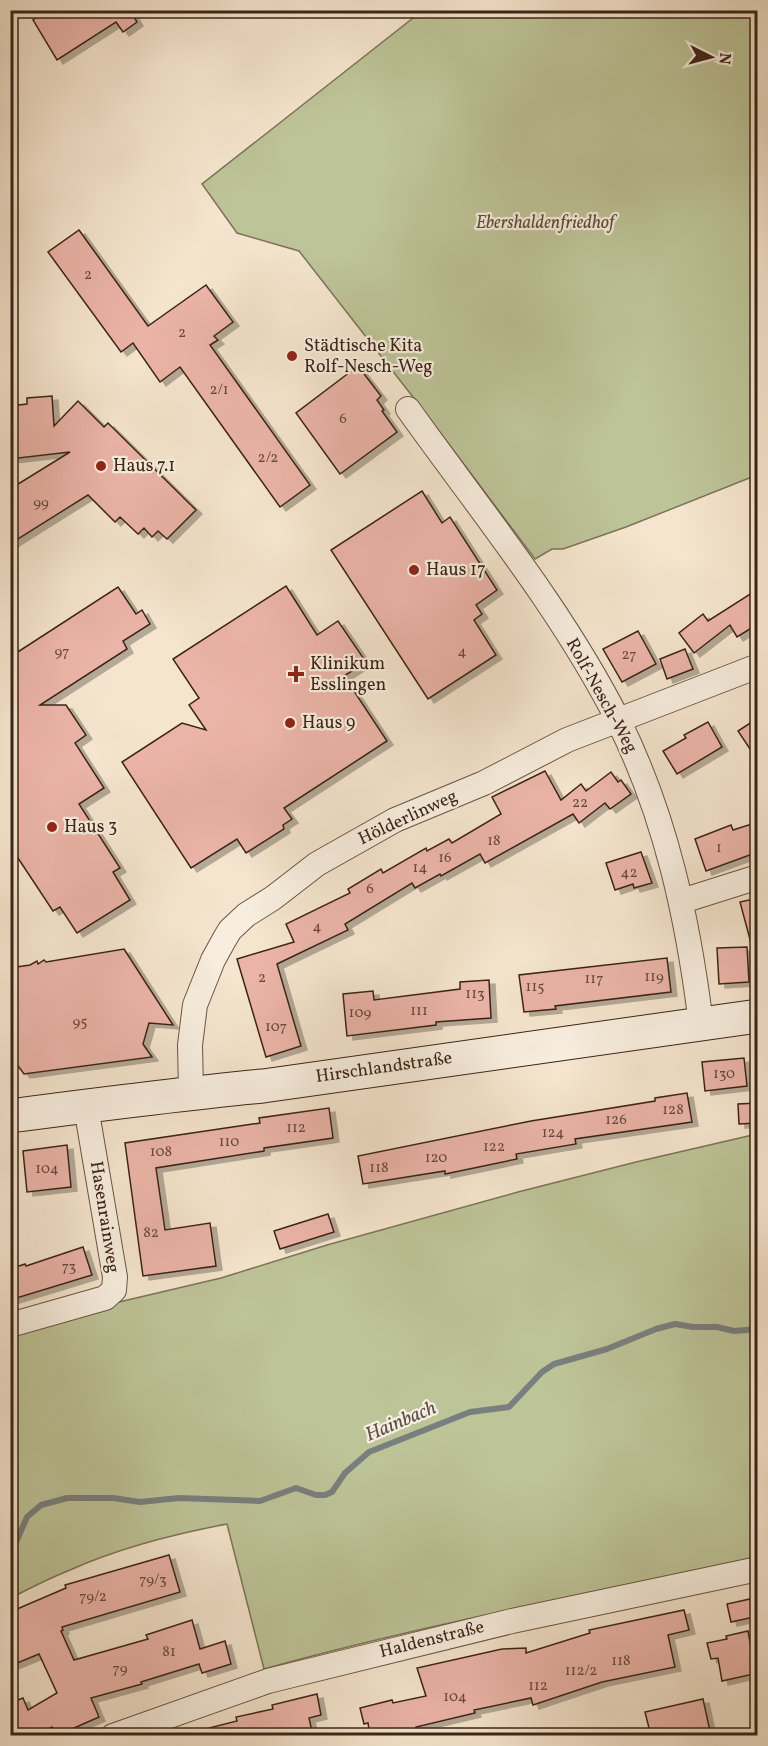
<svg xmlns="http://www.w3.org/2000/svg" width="768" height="1746" viewBox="0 0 768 1746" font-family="Vollkorn,serif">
  <defs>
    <filter id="shadow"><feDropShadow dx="6" dy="4" stdDeviation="0" flood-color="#0004"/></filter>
  </defs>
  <rect width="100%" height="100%" fill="#f5e5ce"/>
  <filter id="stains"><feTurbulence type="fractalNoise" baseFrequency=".00333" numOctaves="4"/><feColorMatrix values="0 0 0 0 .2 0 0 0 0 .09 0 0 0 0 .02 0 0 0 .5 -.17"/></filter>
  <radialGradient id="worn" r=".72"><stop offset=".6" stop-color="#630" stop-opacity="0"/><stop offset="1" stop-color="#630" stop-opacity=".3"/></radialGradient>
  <g fill="#bdc498" stroke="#7c7458" stroke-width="1.5">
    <polygon points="422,11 757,11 757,475 626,527 563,549 552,549 535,559 427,415 299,251 237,233 202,184"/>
    <path d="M 757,1134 L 757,1559 C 593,1593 426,1624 264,1669 L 227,1524 C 174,1534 119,1548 70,1570 C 50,1578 30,1588 11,1598 L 11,1334 L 102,1306 L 221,1278 L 327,1245 L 518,1192 L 636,1162 Z"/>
  </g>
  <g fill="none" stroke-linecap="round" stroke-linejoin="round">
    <polyline stroke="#797f7e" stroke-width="6" points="10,1556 27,1517 41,1505 67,1498 113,1498 140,1502 179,1498 260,1501 296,1488 316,1495 325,1495 332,1492 345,1473 369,1452 470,1412 509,1407 542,1372 554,1364 607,1349 656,1329 675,1324 693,1327 717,1327 734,1331 758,1329"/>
  </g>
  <g fill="#ebb4a8" stroke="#3b2417" stroke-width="1.5" filter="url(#shadow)">
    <polygon points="45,10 133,10 131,12 137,22 123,32 116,22 57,60 33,20"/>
    <polygon points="79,230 148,326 206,285 233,322 214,336 218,340 210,345 310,485 280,507 180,367 160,382 133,343 121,352 48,252"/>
    <polygon points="358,366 381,396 377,400 384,410 382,411 397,432 340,474 296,413"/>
    <polygon points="52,396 54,426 78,401 104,427 108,423 196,510 167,539 158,531 152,537 144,528 138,534 120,517 115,522 88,495 10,544 10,489 70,452 10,459 10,406 27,404 27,398"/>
    <polygon points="422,491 442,523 450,517 497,590 476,605 482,614 474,620 496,655 428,699 331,550"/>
    <polygon points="286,586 317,635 338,621 366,662 344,676 387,741 284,808 292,819 283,825 284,829 246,853 237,839 191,868 122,762 182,723 206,730 189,705 199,698 173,659"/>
    <polygon points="118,587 136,614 142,610 150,624 123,641 127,649 40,705 66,705 86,735 75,743 104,788 79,804 120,868 113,872 130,900 77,933 60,907 53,911 10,846 10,657"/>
    <polygon points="758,589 758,624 737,637 730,625 694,653 679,633 703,614 708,621"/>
    <polygon points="638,631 656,664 622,682 603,649"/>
    <polygon points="685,649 693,669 667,679 660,659"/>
    <polygon points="758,718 758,761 738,731"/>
    <polygon points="708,722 722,747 677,774 663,751 686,738 684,735"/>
    <polygon points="545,771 561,800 581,784 586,791 611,772 618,782 621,780 631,794 610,809 605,803 579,823 573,814 485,863 480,854 441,876 440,874 415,888 412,883 345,924 348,930 277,964 301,1046 266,1057 237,959 294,942 286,924 350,893 348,889 381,869 383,873 426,848 427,851 449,839 452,843 501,814 492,797"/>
    <polygon points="758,822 758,852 706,871 695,839 731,825 733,830"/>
    <polygon points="641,852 652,883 634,888 633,884 615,890 606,863"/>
    <polygon points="758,898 758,946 752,947 740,902"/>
    <polygon points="747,947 749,982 719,984 717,948"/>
    <polygon points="124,949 173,1025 149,1023 143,1044 152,1057 24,1074 10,1055 10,968 30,965 37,961 38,964 44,960 46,962"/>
    <polygon points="667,958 671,992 555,1006 556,1009 524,1012 519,975"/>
    <polygon points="489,980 491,1018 436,1022 436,1025 347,1036 343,994 373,991 374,1000 460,989 460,982"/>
    <polygon points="744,1058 747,1086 705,1091 702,1062"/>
    <polygon points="687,1093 692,1122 575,1139 576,1144 516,1154 517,1159 445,1174 445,1171 363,1184 358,1156 531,1121 655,1101 655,1098"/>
    <polygon points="758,1103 758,1123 739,1124 738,1104"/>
    <polygon points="329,1108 333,1138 264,1148 264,1151 156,1168 165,1230 210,1223 216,1266 143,1276 125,1143 260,1123 259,1118"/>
    <polygon points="67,1145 71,1187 27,1192 23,1151"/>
    <polygon points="328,1214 334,1232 280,1249 274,1231"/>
    <polygon points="83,1247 92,1275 10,1300 10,1269 25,1264 26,1266"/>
    <polygon points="169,1555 180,1592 62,1627 63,1630 61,1631 74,1660 148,1639 146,1635 192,1620 200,1649 225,1641 231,1664 202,1673 199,1664 141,1682 142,1684 91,1698 99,1717 56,1736 52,1727 32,1736 10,1736 10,1703 23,1698 28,1710 57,1693 39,1654 10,1666 10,1612 66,1588 65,1585"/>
    <polygon points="750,1599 754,1617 731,1622 727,1604"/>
    <polygon points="684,1610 689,1630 668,1635 675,1667 602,1682 533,1705 531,1698 474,1710 475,1713 416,1727 417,1733 405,1736 370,1736 368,1723 364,1724 360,1708 392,1700 393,1703 426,1696 417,1668 502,1649 526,1648 526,1653 590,1633 589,1630"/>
    <polygon points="748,1631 752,1653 758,1652 758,1673 722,1681 718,1658 711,1659 707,1643 727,1639 726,1636"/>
    <polygon points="317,1694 321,1715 309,1718 313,1736 202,1736 201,1730 237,1721 236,1717 273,1709 272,1705"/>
    <polygon points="703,1699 710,1731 690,1736 651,1736 645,1712"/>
  </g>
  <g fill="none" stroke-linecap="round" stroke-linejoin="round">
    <defs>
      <g id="street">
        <path d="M 408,409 C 480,510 561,608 618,720 C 666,816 688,919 701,1024"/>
        <polyline points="682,901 758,877"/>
        <polyline points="191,1092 190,1045 195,1005 213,960 224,940 230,930 246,915 273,898 317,864 395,820 484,783 567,740 758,666"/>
        <polyline points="10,1325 98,1300 105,1298 114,1290 115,1277 86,1107"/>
        <polyline points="113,1736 268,1681 512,1621 758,1569"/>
      </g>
      <path id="secondary" d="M 10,1116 C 94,1105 178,1094 263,1086 L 758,1016"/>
    </defs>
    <use href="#street" stroke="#6a5445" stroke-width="26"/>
    <use href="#secondary" stroke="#3b2417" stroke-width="35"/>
    <use href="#street" stroke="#f8eedf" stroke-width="24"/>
    <use href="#secondary" stroke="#f8eedf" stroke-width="33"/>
  </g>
  <g fill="#8f2418" stroke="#f8eedf" stroke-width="2">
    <circle cx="292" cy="356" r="6"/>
    <circle cx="101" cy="466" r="6"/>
    <circle cx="414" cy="570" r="6"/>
    <path d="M293 665h6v6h6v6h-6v6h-6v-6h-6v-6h6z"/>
    <circle cx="290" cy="723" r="6"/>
    <circle cx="52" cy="827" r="6"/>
  </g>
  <g text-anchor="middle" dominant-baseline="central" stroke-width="4.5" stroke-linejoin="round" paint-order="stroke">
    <g font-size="15" fill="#67483b">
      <text x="88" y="275">2</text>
      <text x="182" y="333">2</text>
      <text x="219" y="390">2/1</text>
      <text x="343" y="419">6</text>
      <text x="268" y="458">2/2</text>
      <text x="41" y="503">99</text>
      <text x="62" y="652">97</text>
      <text x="462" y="652">4</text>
      <text x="629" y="655">27</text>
      <text x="580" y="803">22</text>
      <text x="494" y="841">18</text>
      <text x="719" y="848">1</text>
      <text x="445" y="858">16</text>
      <text x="420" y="868">14</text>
      <text x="629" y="873">42</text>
      <text x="370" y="889">6</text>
      <text x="317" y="927">4</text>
      <text x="654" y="977">119</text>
      <text x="262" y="978">2</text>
      <text x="594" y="979">117</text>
      <text x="535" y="987">115</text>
      <text x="475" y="994">113</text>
      <text x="419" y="1011">111</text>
      <text x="360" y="1013">109</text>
      <text x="80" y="1022">95</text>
      <text x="276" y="1027">107</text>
      <text x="724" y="1074">130</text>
      <text x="673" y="1110">128</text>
      <text x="616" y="1120">126</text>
      <text x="296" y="1128">112</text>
      <text x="553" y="1133">124</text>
      <text x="229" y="1142">110</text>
      <text x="494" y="1147">122</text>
      <text x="161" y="1152">108</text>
      <text x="436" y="1158">120</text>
      <text x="379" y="1168">118</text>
      <text x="47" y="1169">104</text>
      <text x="151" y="1233">82</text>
      <text x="69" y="1267">73</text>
      <text x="153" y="1580">79/3</text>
      <text x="93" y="1597">79/2</text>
      <text x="169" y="1652">81</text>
      <text x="621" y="1661">118</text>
      <text x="120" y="1669">79</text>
      <text x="581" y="1671">112/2</text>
      <text x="538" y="1686">112</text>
      <text x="455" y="1697">104</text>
    </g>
    <g font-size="18" font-style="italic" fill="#5c4c37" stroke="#f8eedf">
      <text x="545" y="223">Ebershaldenfriedhof</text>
    </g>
    <g font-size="18" fill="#3b2417" stroke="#f8eedf" text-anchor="start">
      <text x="304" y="346">Städtische Kita<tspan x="304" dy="21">Rolf-Nesch-Weg</tspan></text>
      <text x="113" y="466">Haus 7.1</text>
      <text x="426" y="570">Haus 17</text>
      <text x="310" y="664">Klinikum<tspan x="310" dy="21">Esslingen</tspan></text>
      <text x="302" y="723">Haus 9</text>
      <text x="64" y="827">Haus 3</text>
    </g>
    <g font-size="18" fill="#3b2417" stroke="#f8eedf">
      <text transform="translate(601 696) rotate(61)">Rolf-Nesch-Weg</text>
      <text transform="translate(408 818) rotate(-25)">Hölderlinweg</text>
      <text transform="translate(384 1068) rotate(-8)">Hirschlandstraße</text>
      <text transform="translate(104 1217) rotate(81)">Hasenrainweg</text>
      <text transform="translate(432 1640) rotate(-14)">Haldenstraße</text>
    </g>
    <g font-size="20" font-style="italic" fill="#5a524b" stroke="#f8eedf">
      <text transform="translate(401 1422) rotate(-23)">Hainbach</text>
    </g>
  </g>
  <rect width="768" height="1746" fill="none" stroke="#f5e5ce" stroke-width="36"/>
  <rect x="12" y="12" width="744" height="1722" fill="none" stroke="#3b2417" stroke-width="3"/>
  <rect x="18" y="18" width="732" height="1710" fill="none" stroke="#3b2417" stroke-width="1.5"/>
  <g transform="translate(711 57) rotate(96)" stroke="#f8eedf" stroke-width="4.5" paint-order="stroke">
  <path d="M0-4.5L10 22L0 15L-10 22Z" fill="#3b2417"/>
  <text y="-9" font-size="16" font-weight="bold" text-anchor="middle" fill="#3b2417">N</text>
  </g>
  <rect width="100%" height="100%" filter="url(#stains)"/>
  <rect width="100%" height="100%" fill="url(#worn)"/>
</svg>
